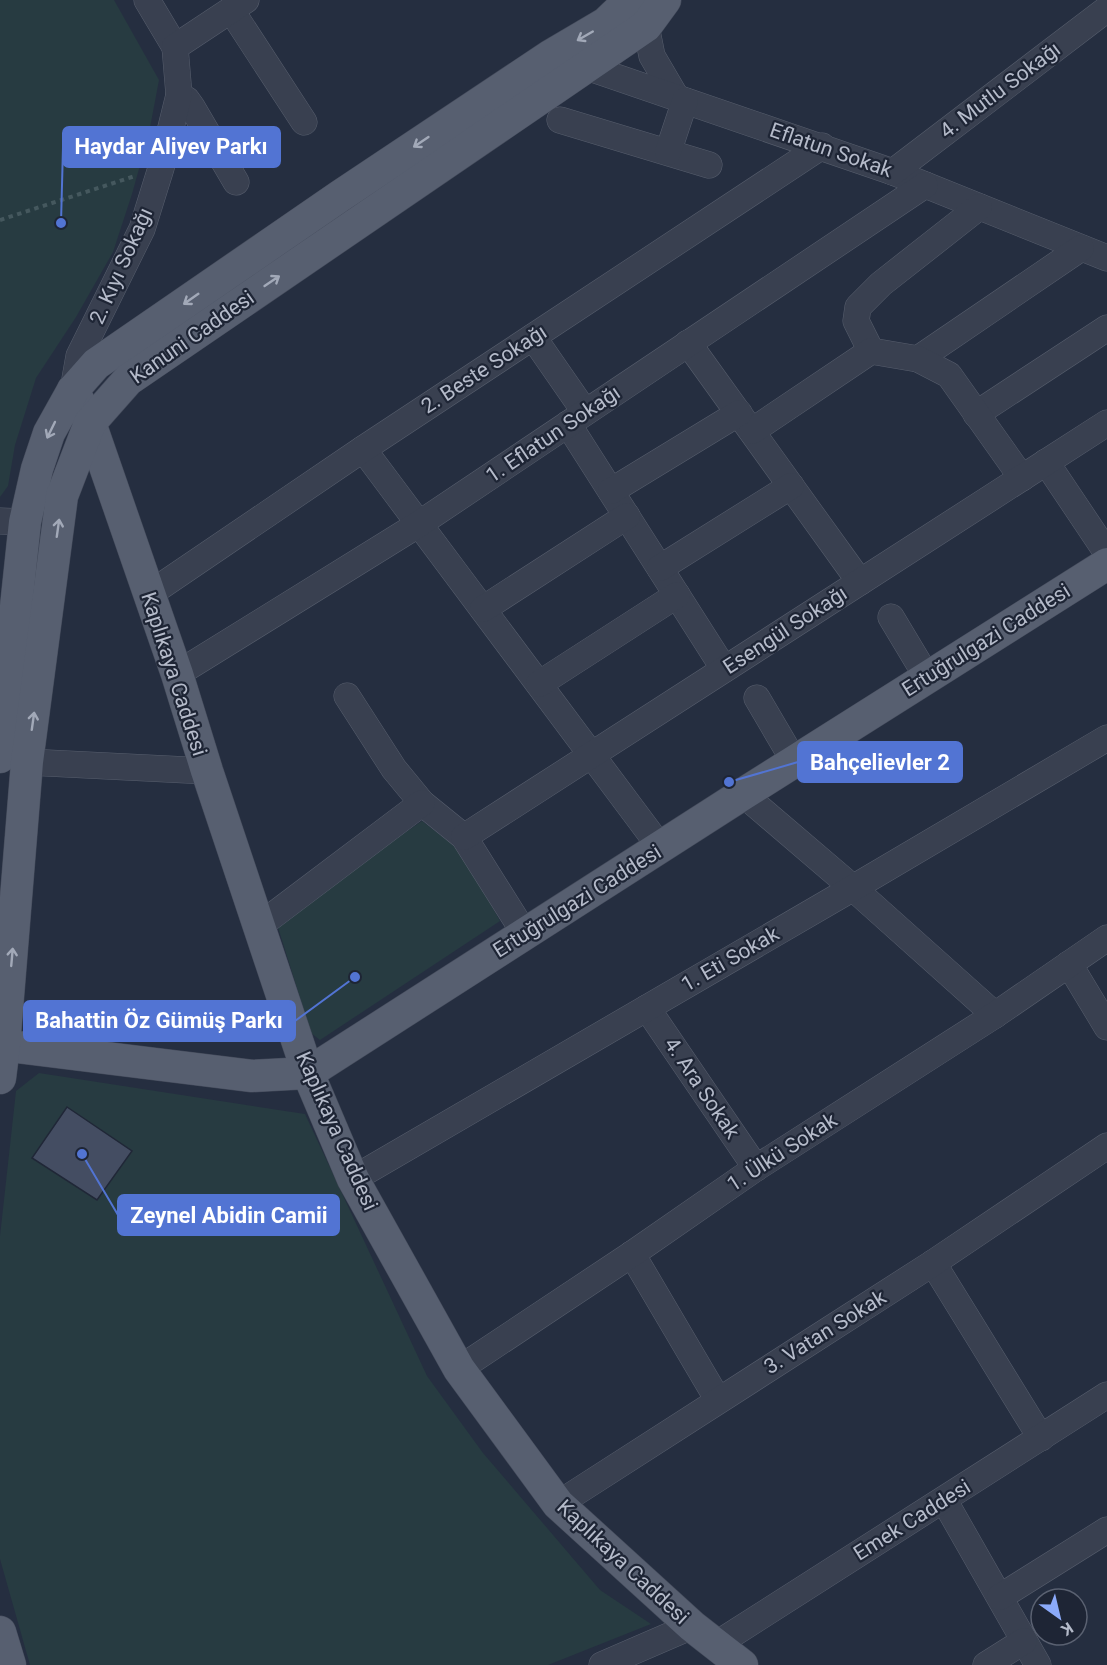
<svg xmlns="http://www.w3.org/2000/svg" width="1107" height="1665" viewBox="0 0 1107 1665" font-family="Roboto,sans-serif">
  <rect width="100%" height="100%" fill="#252e40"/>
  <g fill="#273b41">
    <polygon points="0,0 114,0 159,80 149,133 132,194 113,252 76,317 36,378 15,445 8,486 0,497"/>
    <polygon points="422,821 461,851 500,921 320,1040 311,1033 276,921"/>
    <polygon points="39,1073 305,1114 427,1376 483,1453 600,1590 651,1624 548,1665 30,1665 0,1559 0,1236 16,1091"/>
  </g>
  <polygon fill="#444d62" stroke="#202737" stroke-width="1.5" points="67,1107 132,1151 97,1200 32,1158"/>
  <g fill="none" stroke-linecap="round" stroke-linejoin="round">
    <defs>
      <g id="minor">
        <polyline points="147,0 175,47"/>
        <polyline points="231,10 304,122"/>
        <polyline points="646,26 652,56 676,97"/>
        <polyline points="572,62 893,172 1107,258"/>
        <polyline points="179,95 187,100 192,107 236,182"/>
        <polyline points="560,120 709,165"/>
        <polyline points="668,152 685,101"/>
        <polyline points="893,172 1107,9"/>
        <polyline points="533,337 585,412"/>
        <polyline points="688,343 860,582"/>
        <polyline points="871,351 856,321 858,307 881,284 979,207"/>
        <polyline points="918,359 1081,248"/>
        <polyline points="73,390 79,356 142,229 161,168 179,95 175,47 246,0"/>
        <polyline points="976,414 1107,328"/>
        <polyline points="568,424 724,669"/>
        <polyline points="752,431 871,351 918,359 949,375 1022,478"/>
        <polyline points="363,449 661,848"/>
        <polyline points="1046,462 1107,553"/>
        <polyline points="611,491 739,413"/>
        <polyline points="0,521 25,522"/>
        <polyline points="660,568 791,486"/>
        <polyline points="148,595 363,449 822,146"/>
        <polyline points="483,609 627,516"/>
        <polyline points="891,617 927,677"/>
        <polyline points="177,674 419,524 925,185"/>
        <polyline points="539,684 677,595"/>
        <polyline points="347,696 394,769 422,803 464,837 525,934"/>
        <polyline points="757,698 794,761"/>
        <polyline points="27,762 207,771"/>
        <polyline points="743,794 853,888 995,1015"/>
        <polyline points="464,837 1107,423"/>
        <polyline points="259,926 422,803"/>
        <polyline points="1069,964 1107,1027"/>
        <polyline points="647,1008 756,1168"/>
        <polyline points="353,1179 853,888 1107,738"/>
        <polyline points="632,1254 718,1400"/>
        <polyline points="933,1263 1041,1438"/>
        <polyline points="459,1369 632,1254 756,1168 995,1015 1107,938"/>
        <polyline points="944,1500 1038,1665"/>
        <polyline points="558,1504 933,1263 1107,1146"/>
        <polyline points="1000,1597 1107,1530"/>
        <polyline points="717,1644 1107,1395"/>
        <polyline points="602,1665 692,1626"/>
        <polyline points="986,1665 1024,1641"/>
      </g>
      <g id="major">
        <polyline points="73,390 90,423 177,674 207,771 308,1073 353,1179 459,1369 558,1504 692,1626 742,1665"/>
        <polyline points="0,757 25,522 37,469 49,433 73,390 96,364 340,196 550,56 606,23 630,0"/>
        <polyline points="0,1045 252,1076 308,1073 743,794 1107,564"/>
        <polyline points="0,1078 4,1046 27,762 62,496 90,423 128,380 646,26 665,0"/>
        <polyline points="0,1632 10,1665"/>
      </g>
    </defs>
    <use href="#minor" stroke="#575e6d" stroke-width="27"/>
    <use href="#major" stroke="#424959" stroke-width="33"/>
    <polyline stroke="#45585e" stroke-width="4" stroke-dasharray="4.5 4.5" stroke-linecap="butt" points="0,220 135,176"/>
    <use href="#minor" stroke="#394050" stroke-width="26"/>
    <use href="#major" stroke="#575f70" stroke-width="32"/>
  </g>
  <defs><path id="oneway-shaft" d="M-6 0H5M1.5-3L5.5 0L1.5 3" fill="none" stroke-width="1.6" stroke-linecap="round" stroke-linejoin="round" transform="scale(1.5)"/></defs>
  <g stroke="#a2a9b8">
    <use href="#oneway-shaft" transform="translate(585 36) rotate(150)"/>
    <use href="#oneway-shaft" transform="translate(421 142) rotate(146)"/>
    <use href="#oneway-shaft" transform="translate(272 281) rotate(-34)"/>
    <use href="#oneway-shaft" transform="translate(191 299) rotate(145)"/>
    <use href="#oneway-shaft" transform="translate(51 430) rotate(116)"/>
    <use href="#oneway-shaft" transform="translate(58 528) rotate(-82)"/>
    <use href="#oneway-shaft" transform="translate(33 721) rotate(-82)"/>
    <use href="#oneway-shaft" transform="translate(12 957) rotate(-85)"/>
  </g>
  <g text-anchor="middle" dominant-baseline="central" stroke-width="4.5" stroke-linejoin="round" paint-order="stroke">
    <g font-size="21" fill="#b5bbca" stroke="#1e2535">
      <text transform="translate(1000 90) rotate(-37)">4. Mutlu Sokağı</text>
      <text transform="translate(831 150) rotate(19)">Eflatun Sokak</text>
      <text transform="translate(121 266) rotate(-66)">2. Kıyı Sokağı</text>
      <text transform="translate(192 337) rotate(-35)">Kanuni Caddesi</text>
      <text transform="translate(484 369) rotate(-33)">2. Beste Sokağı</text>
      <text transform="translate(553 434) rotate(-34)">1. Eflatun Sokağı</text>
      <text transform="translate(785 630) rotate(-33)">Esengül Sokağı</text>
      <text transform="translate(986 640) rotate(-32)">Ertuğrulgazi Caddesi</text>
      <text transform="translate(174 674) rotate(72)">Kaplıkaya Caddesi</text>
      <text transform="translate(577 901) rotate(-32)">Ertuğrulgazi Caddesi</text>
      <text transform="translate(730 959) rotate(-30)">1. Eti Sokak</text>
      <text transform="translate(702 1088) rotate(56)">4. Ara Sokak</text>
      <text transform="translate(337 1131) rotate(66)">Kaplıkaya Caddesi</text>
      <text transform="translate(782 1152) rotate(-33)">1. Ülkü Sokak</text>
      <text transform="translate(825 1332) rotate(-32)">3. Vatan Sokak</text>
      <text transform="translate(912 1520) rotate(-32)">Emek Caddesi</text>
      <text transform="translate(623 1562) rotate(43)">Kaplıkaya Caddesi</text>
    </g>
  </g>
  <path fill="none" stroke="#5274d3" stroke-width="2" d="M61 223L63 147M729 782L798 762M355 977L295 1021M82 1154L118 1215"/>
  <g fill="#5274d3" stroke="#1e2535" stroke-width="2">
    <circle cx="61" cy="223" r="6"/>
    <circle cx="729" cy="782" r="6"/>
    <circle cx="355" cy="977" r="6"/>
    <circle cx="82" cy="1154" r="6"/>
  </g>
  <g fill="#5274d3" stroke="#5274d3" stroke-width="2">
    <rect x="63" y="127" width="217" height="40" rx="6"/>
    <rect x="798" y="742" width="164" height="40" rx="6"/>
    <rect x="24" y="1001" width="271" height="40" rx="6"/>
    <rect x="118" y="1195" width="221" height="40" rx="6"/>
  </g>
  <g font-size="22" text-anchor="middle" font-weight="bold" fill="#fff">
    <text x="171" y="154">Haydar Aliyev Parkı</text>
    <text x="880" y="770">Bahçelievler 2</text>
    <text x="159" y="1028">Bahattin Öz Gümüş Parkı</text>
    <text x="229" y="1223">Zeynel Abidin Camii</text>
  </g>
  <g transform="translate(1059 1617) rotate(146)"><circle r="28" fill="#1e2535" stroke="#5a6171" stroke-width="1.5"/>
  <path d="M0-4.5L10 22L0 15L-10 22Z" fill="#8baafa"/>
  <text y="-9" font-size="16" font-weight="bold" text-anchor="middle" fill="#b5bbca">K</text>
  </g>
</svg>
